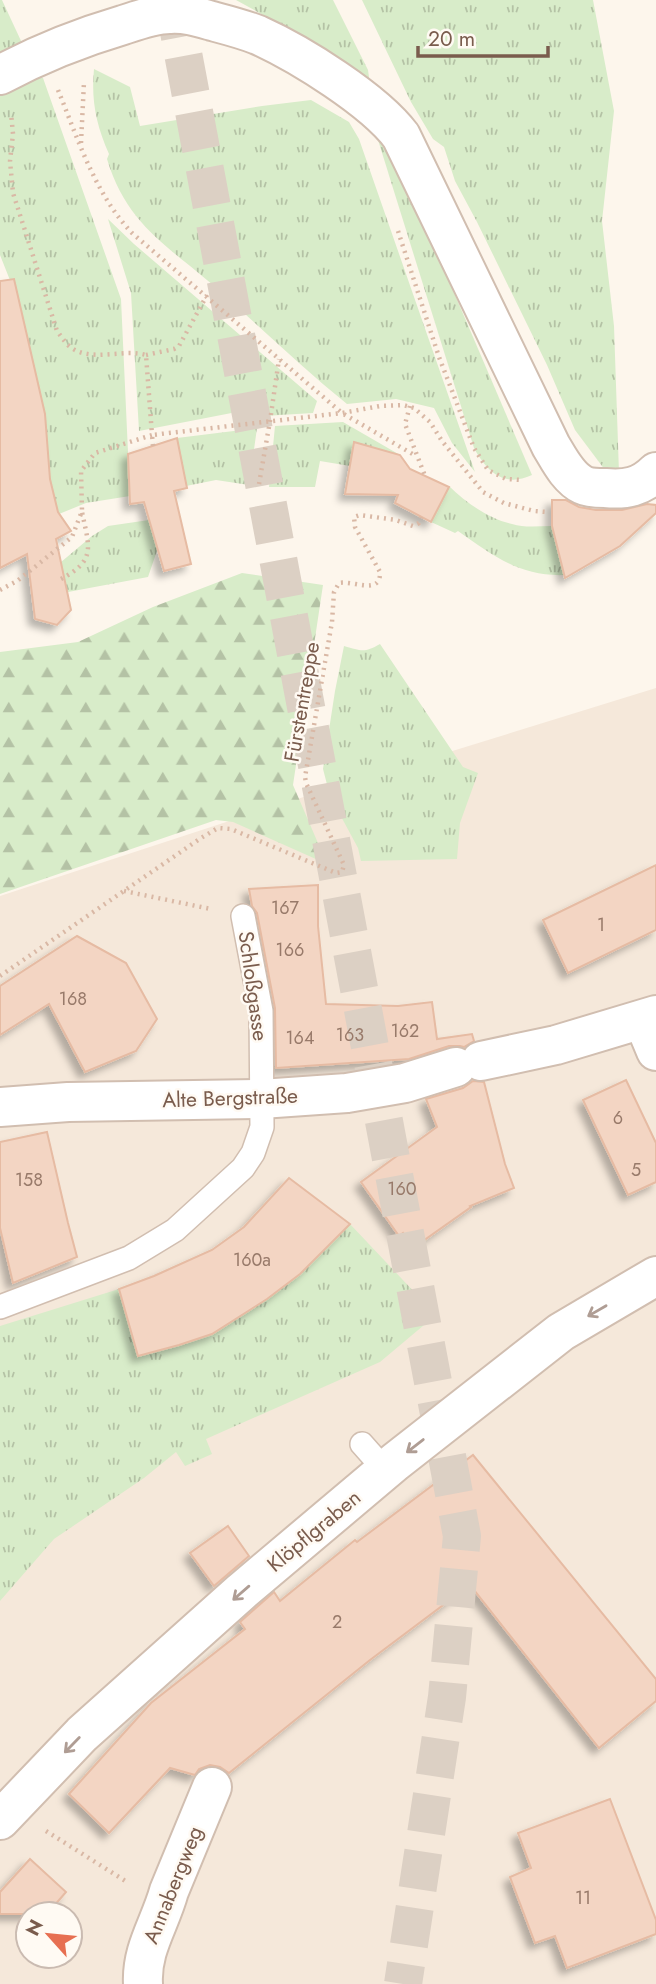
<svg xmlns="http://www.w3.org/2000/svg" width="656" height="1984" viewBox="0 0 656 1984" font-family="Jost,sans-serif">
  <defs>
    <pattern id="grass-tufts" width="24" height="20" patternUnits="userSpaceOnUse" patternTransform="scale(1.75)"><rect width="24" height="20" fill="#d8ecc9"/><path d="M3 7l-1-3M5 7V3M7 7l1-3M15 17l-1-3M17 17v-4M19 17l1-3" fill="none" stroke="#b4c2a5"/></pattern>
    <pattern id="forest-firs" width="22" height="20" patternUnits="userSpaceOnUse" patternTransform="scale(1.75)"><rect width="22" height="20" fill="#d8ecc9"/><path d="M5 1l3.5 6h-7zM16 11l3.5 6h-7z" fill="#b4c2a5"/></pattern>
    <filter id="shadow"><feDropShadow dx="-6" dy="6" stdDeviation="3.5" flood-color="#0004"/></filter>
  </defs>
  <rect width="100%" height="100%" fill="#fdf6ec"/>
  <path fill="#f5e8da" fill-rule="evenodd" d="M 656,688 L 656,1984 L 0,1984 L 0,896 L 281,804 ZM 28,1914 L 70,1914 L 70,1956 L 28,1956 Z"/>
  <g fill="url(#grass-tufts)">
    <polygon points="0,0 2,0 22,43 0,57"/>
    <polygon points="236,0 333,0 368,70 369,77 367,83 308,40"/>
    <polygon points="362,0 593,0 614,111 602,221 614,326 619,473 608,474 575,430 547,365 477,222 455,181 444,147 433,139 411,102"/>
    <path d="M 94,69 L 130,87 L 140,126 L 262,106 L 311,100 L 349,122 L 359,139 L 475,472 L 452,443 L 434,408 L 396,399 L 347,404 C 304,369 264,331 223,294 C 174,249 128,229 107,159 L 109,154 C 96,125 91,100 94,69 Z"/>
    <polygon points="38,76 43,78 121,299 130,496 86,503 59,514 50,479 45,414 19,303 0,255 0,95"/>
    <path d="M 378,140 L 402,171 L 532,475 C 504,488 487,472 474,448 Z"/>
    <polygon points="108,219 134,244 317,401 313,413 264,416 262,410 247,410 139,431 131,293"/>
    <polygon points="343,422 400,455 354,442 350,466 320,461 315,487 269,487 275,426"/>
    <polygon points="257,428 249,485 216,480 186,486 177,438"/>
    <path d="M 449,486 C 465,502 489,519 512,524 C 525,528 538,526 552,526 L 565,575 C 520,577 492,555 458,531 L 455,533 L 431,522 Z"/>
    <polygon points="149,520 161,539 148,577 68,592 33,602 42,578 92,536 108,526"/>
    <path d="M 380,644 L 463,767 L 478,773 L 460,823 L 457,859 L 361,861 L 358,848 L 330,796 L 323,769 L 335,691 L 344,646 C 362,651 364,653 380,644 Z"/>
    <polygon points="350,1224 436,1315 380,1362 206,1439 212,1454 185,1466 176,1452 144,1478 54,1539 0,1601 0,1326 119,1289 138,1356 179,1345 212,1334 267,1299 300,1274"/>
  </g>
  <polygon fill="url(#forest-firs)" points="242,573 323,585 293,785 327,864 233,822 216,820 0,894 0,652 78,642 153,607"/>
  <g fill="#f3d5c3" stroke="#e6bba3" stroke-width="2" filter="url(#shadow)">
    <polygon points="14,279 45,414 50,479 58,512 71,531 56,539 71,610 57,625 35,619 27,554 0,568 0,281"/>
    <polygon points="177,438 187,488 174,491 191,564 164,571 144,502 130,504 128,454"/>
    <polygon points="354,442 400,455 410,469 449,487 431,522 395,503 398,495 345,494"/>
    <polygon points="552,500 566,500 579,507 596,510 622,510 647,504 656,505 656,513 620,546 565,578 552,526"/>
    <polygon points="656,865 656,930 568,973 543,920"/>
    <polygon points="318,885 318,926 326,1004 398,1006 432,1002 437,1039 472,1034 474,1041 464,1047 460,1046 449,1046 409,1059 276,1068 275,1008 257,913 252,906 249,889"/>
    <polygon points="77,936 126,963 157,1019 136,1051 85,1072 49,1004 0,1035 0,986"/>
    <polygon points="626,1080 656,1143 656,1182 628,1195 583,1100"/>
    <polygon points="473,1081 484,1082 505,1164 514,1188 470,1206 471,1207 413,1248 403,1233 399,1236 361,1182 437,1127 426,1099 463,1088"/>
    <polygon points="47,1132 68,1223 77,1257 13,1283 0,1228 0,1142"/>
    <polygon points="289,1178 350,1224 300,1274 267,1299 212,1334 179,1345 138,1356 119,1289 154,1276 212,1250 244,1227"/>
    <polygon points="473,1455 656,1679 656,1701 599,1748 470,1585 370,1660 229,1773 220,1767 210,1765 199,1769 195,1775 170,1768 109,1833 69,1794 151,1703 245,1629 240,1622 274,1592 280,1601 355,1540 357,1542"/>
    <polygon points="228,1526 249,1556 214,1586 190,1553"/>
    <polygon points="610,1799 656,1920 656,1934 567,1968 555,1936 535,1943 510,1877 531,1868 518,1833"/>
    <polygon points="30,1859 66,1892 47,1914 0,1914 0,1892"/>
  </g>
  <g fill="none" stroke-linecap="round" stroke-linejoin="round">
    <polyline stroke="#dcd0c4" stroke-width="38" stroke-dasharray="38 19" stroke-linecap="butt" points="173,0 462,1536 447,1697 403,1984"/>
    <defs>
      <g id="lane">
        <polyline points="0,1307 129,1258 175,1230 243,1168 253,1153 262,1127 261,1011 243,916"/>
        <polyline points="362,1444 385,1470"/>
      </g>
      <g id="street">
        <path d="M 0,75 C 41,53 79,38 123,25 C 138,20 155,14 170,14 C 185,13 198,17 212,21 C 227,25 243,29 258,35 C 300,54 374,100 401,136 L 551,446 C 559,459 568,478 583,485 C 589,488 598,488 605,488 C 626,490 641,487 656,472"/>
        <polyline points="643,1020 656,1051"/>
        <polyline points="481,1061 556,1045 656,1015"/>
        <polyline points="0,1107 68,1102 261,1099 347,1093 405,1083 456,1067"/>
        <polyline points="0,1820 82,1734 242,1591 395,1462 561,1332 656,1276"/>
        <path d="M 143,1984 C 141,1949 160,1924 169,1891 L 212,1787"/>
      </g>
    </defs>
    <use href="#lane" stroke="#d1beb0" stroke-width="26"/>
    <use href="#street" stroke="#d1beb0" stroke-width="42"/>
    <g stroke="#d9b8a5" stroke-width="4.5" stroke-dasharray="2 5" stroke-linecap="butt">
      <path d="M 58,90 C 78,139 95,194 132,233 L 342,413 L 416,456"/>
      <polyline points="81,143 84,82"/>
      <polyline points="398,231 439,357 474,448 488,470 506,479 522,480"/>
      <polyline points="146,355 174,349 179,346 207,295"/>
      <polyline points="410,406 405,424 425,476"/>
      <polyline points="153,446 152,435 342,413 380,406 403,405 414,408 430,422 442,441 483,492 504,503 534,511 547,512"/>
      <polyline points="259,484 270,421 279,359"/>
      <path d="M 61,579 C 97,560 89,547 82,512"/>
      <path d="M 0,590 L 17,581 L 31,570 L 72,537 L 82,511 L 81,471 L 95,453 L 152,435 L 146,355 C 122,348 88,364 68,345 C 64,341 61,336 57,331 L 13,193 L 10,161 L 13,134 L 11,113"/>
      <polyline points="124,891 211,909"/>
      <path d="M 0,976 L 201,838 L 218,828 L 231,829 L 336,873 L 342,872 L 344,865 L 306,783 L 305,777 L 332,622 L 334,592 L 339,583 C 353,580 381,596 380,572 L 355,527 L 354,517 L 360,515 L 396,520 L 413,526 L 419,523 L 421,517"/>
      <polyline points="46,1831 127,1882"/>
    </g>
    <use href="#lane" stroke="#fff" stroke-width="23"/>
    <use href="#street" stroke="#fff" stroke-width="38"/>
  </g>
  <defs><path id="oneway-shaft" d="M-6 0H5M1.5-3L5.5 0L1.5 3" fill="none" stroke-width="1.6" stroke-linecap="round" stroke-linejoin="round" transform="scale(1.75)"/></defs>
  <g stroke="#af9d94">
    <use href="#oneway-shaft" transform="translate(597 1311) rotate(150)"/>
    <use href="#oneway-shaft" transform="translate(415 1446) rotate(142)"/>
    <use href="#oneway-shaft" transform="translate(241 1593) rotate(139)"/>
    <use href="#oneway-shaft" transform="translate(72 1745) rotate(134)"/>
  </g>
  <g text-anchor="middle" dominant-baseline="central" stroke-width="5" stroke-linejoin="round" paint-order="stroke">
    <g font-size="18" fill="#987a6a">
      <text x="285" y="908">167</text>
      <text x="601" y="925">1</text>
      <text x="290" y="950">166</text>
      <text x="73" y="999">168</text>
      <text x="405" y="1031">162</text>
      <text x="350" y="1035">163</text>
      <text x="300" y="1038">164</text>
      <text x="618" y="1118">6</text>
      <text x="636" y="1170">5</text>
      <text x="29" y="1180">158</text>
      <text x="402" y="1189">160</text>
      <text x="252" y="1260">160a</text>
      <text x="337" y="1622">2</text>
      <text x="583" y="1898">11</text>
    </g>
    <g font-size="21" fill="#7a5c4d" stroke="#fffaf3">
      <text transform="translate(302 702) rotate(-80)">Fürstentreppe</text>
      <text transform="translate(253 986) rotate(82)">Schloßgasse</text>
      <text transform="translate(230 1098) rotate(-2)">Alte Bergstraße</text>
      <text transform="translate(314 1531) rotate(-40)">Klöpflgraben</text>
      <text transform="translate(173 1885) rotate(-68)">Annabergweg</text>
    </g>
  </g>
  <g transform="translate(49 1935) rotate(297)"><circle r="33" fill="#fffaf3" stroke="#cabbb1" stroke-width="2"/>
  <path d="M0-5L12 26L0 18L-12 26Z" fill="#e76f51"/>
  <text y="-10" font-size="19" font-weight="bold" text-anchor="middle" fill="#7a5c4d">N</text>
  </g>
  <path d="M418 46v10h130v-10" fill="none" stroke="#7a5c4d" stroke-width="3.5"/>
  <text x="428" y="46" font-size="21" fill="#7a5c4d" stroke="#fffaf3" stroke-width="5" paint-order="stroke">20 m</text>
</svg>
